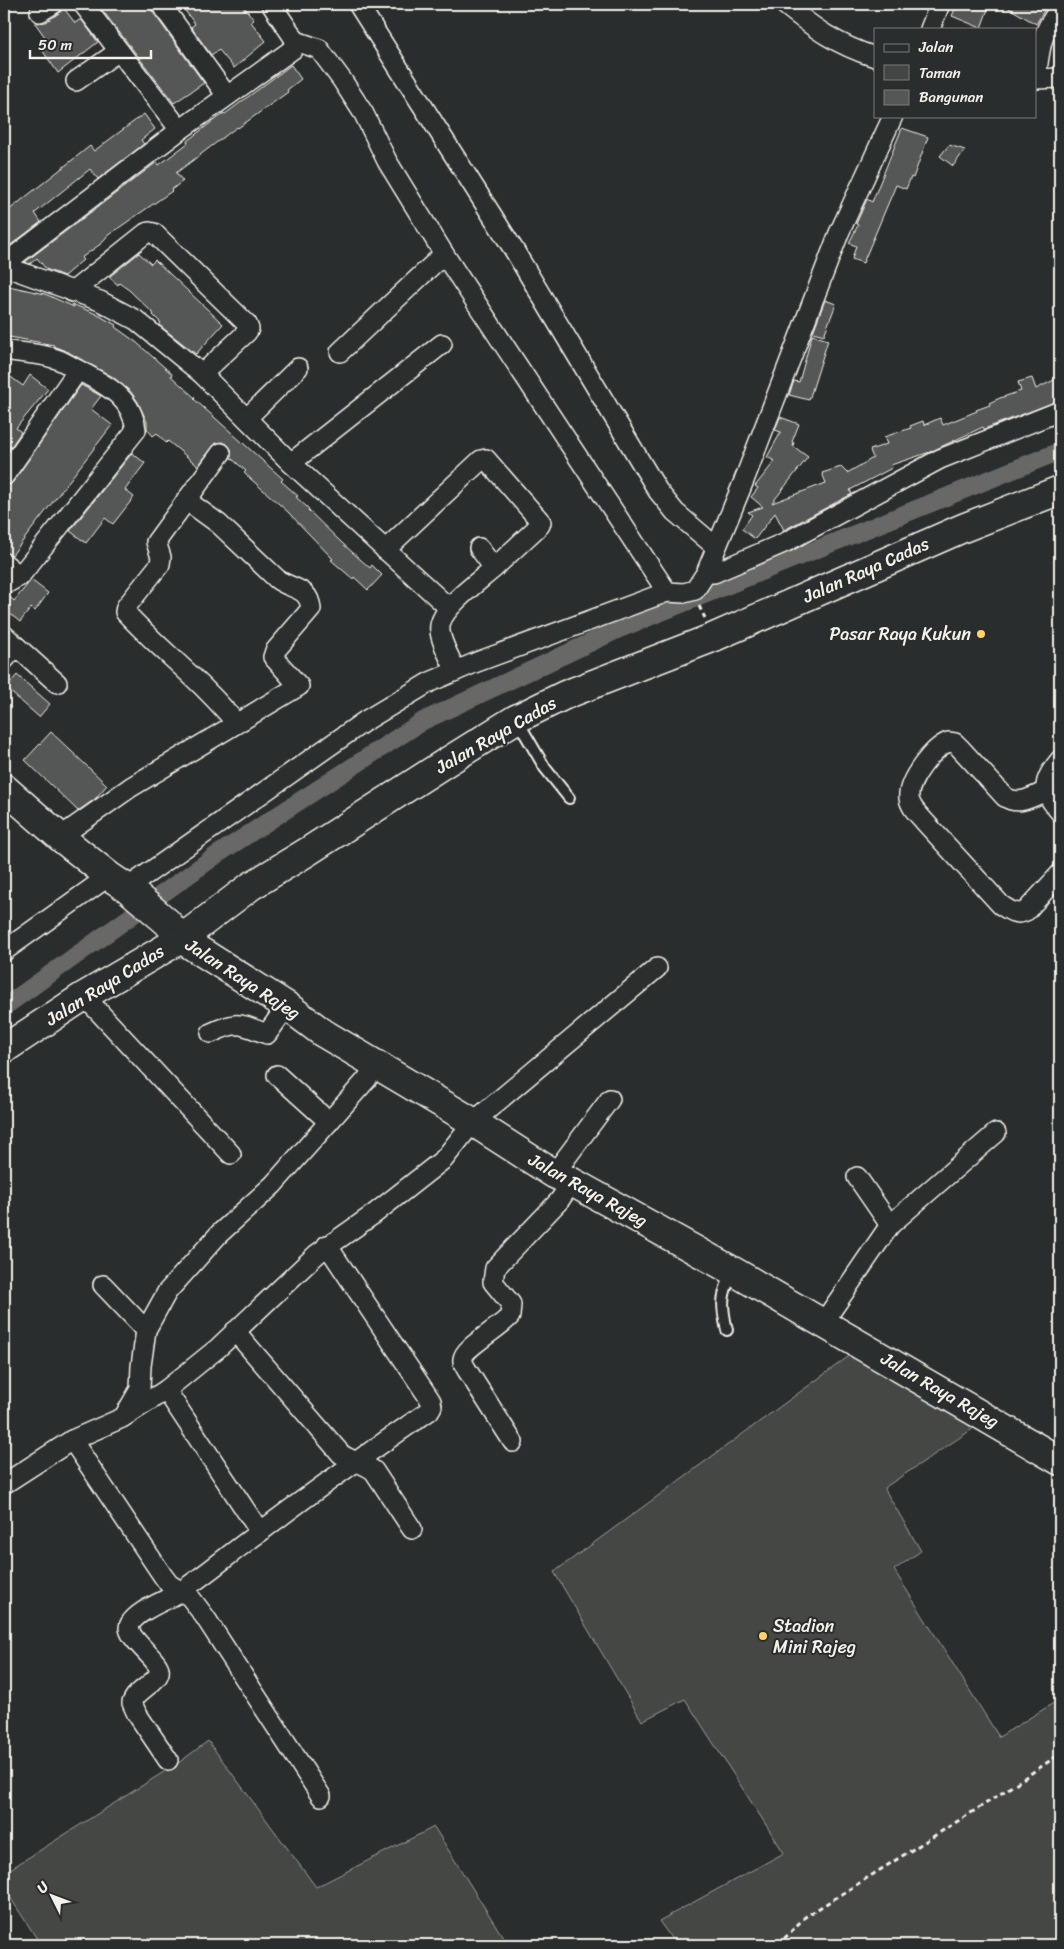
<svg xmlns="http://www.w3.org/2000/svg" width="1064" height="1949" viewBox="0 0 1064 1949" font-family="Sriracha,sans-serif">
  <rect width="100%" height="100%" fill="#2a2d2e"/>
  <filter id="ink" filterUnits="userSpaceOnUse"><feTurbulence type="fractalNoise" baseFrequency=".02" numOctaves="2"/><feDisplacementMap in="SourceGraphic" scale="10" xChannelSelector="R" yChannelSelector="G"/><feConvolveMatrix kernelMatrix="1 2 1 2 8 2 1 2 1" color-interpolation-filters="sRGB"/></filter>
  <g filter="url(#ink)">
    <g fill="#444645" stroke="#9c9c96">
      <polygon points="856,1351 977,1426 884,1488 921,1551 894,1570 999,1737 1060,1699 1060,1945 676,1945 659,1921 784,1853 685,1699 642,1721 554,1572"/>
      <polygon points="208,1741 316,1887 434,1827 508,1945 41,1945 4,1888 4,1873 181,1761"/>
    </g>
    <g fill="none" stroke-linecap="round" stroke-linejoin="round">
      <polyline stroke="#676866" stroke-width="18" points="4,1007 218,854 423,721 617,630 1060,451"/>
    </g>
    <g fill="#555756" stroke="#f4f1e8">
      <polygon points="102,4 150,4 152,11 204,83 174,103 99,6"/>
      <polygon points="180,4 242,4 254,20 251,22 266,41 234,68 219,50 211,55 191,27 195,24"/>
      <polygon points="957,4 974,4 988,9 981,28 952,16"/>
      <polygon points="1002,4 1048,4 1036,24"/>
      <polygon points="63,7 75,23 81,19 98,42 58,73 42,50 50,44 35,23 46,22 59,13"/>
      <polygon points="291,65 301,79 287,90 288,92 238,128 237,127 176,173 183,181 171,190 172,191 107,236 102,243 81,258 83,260 64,276 46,269 37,258 30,264 25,262 157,162 159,165 188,143 187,141 213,121 224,113 225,114"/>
      <polygon points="144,114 155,129 141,140 144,144 98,179 90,169 35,213 41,222 4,250 4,214 90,146 94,151"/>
      <polygon points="902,128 928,137 913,178 911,177 906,189 896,185 863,263 852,259 856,246 849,243 858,225 856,224 867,199 872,202"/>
      <polygon points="949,145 965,150 953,166 940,156"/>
      <polygon points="139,253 151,264 155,260 223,324 196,354 159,325 161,323 153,315 154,314 129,290 119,283 118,285 109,277"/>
      <polygon points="4,285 45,294 74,307 72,304 94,313 116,325 115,327 136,342 172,374 171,376 195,398 194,399 283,479 281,481 298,496 296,497 309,509 308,510 342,543 370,568 372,565 382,575 368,590 354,577 353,579 331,560 333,559 287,511 244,473 246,471 231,458 231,449 227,444 222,442 216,443 198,466 168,441 166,443 157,433 153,436 147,429 147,422 138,402 131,392 113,377 68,352 53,346 54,345 4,336"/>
      <polygon points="825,300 836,304 824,335 813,332"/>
      <polygon points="812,335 828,340 809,400 789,395 794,381 799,382"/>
      <polygon points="4,372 23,386 30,375 48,389 16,428 21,432 10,448 4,444"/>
      <polygon points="1060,377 1060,400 984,429 983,427 930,452 891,465 892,468 850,490 852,494 784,530 775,513 755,539 742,529 752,515 748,512 763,507 751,497 758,488 755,486 775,461 767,457 781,432 775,430 780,417 799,424 792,442 794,443 793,446 808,457 772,503 826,483 822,473 841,467 847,473 873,458 870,450 887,444 884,437 911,428 910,426 923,421 924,425 940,418 943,425 977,411 976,410 990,405 989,403 1000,398 1021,391 1018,382 1032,378 1036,389"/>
      <polygon points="81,385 101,396 91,409 112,425 12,555 4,552 4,487 13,482"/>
      <polygon points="132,453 145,463 125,490 134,497 113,524 105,518 86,543 70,531"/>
      <polygon points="31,580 48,593 35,611 31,608 20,622 4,609 4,605 10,597 14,601"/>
      <polygon points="17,675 50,704 39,717 6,688"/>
      <polygon points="51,732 107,785 95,799 78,811 25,760"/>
    </g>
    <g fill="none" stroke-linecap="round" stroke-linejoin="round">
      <defs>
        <g id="lane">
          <polyline points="517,720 545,768 569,798"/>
          <path d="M 727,1330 C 721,1305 721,1294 733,1272"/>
        </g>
        <g id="street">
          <polyline points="83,4 180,130"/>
          <polyline points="161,4 227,96"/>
          <polyline points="271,4 296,41 319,49 342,80 364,114 387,161 444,254 667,592"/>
          <polyline points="358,4 514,250 658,491 675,512 716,547"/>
          <path d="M 784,4 C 815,29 837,45 875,57"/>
          <polyline points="40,12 53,4"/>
          <polyline points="930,29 940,4"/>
          <polyline points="1035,79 1060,78"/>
          <path d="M 1036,79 C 1040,48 1040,34 1060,9"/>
          <polyline points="76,81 119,51"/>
          <polyline points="4,264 180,130 293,49 296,41"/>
          <polyline points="4,266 100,301 136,320 202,374 291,463 442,344"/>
          <polyline points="72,292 146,233 149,232 154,233 247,324 249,329 247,332 202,374"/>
          <path d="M 4,350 C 20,353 38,353 53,358 C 62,360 70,366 78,370 C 105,385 132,396 136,430 L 20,576 L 4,585"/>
          <polyline points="340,352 444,254"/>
          <polyline points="247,418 298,368"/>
          <path d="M 221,453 L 156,542 L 161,557 L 160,564 L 126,607 L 125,612 C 161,651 203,682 236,723"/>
          <polyline points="291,463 449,608"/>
          <polyline points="4,476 78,370"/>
          <polyline points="385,550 481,460 486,459 541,522 540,525 494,568"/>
          <polyline points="4,563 20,576"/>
          <polyline points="706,573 714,573 786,542 940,459 1060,411"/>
          <polyline points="4,635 16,646 4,660"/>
          <polyline points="16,646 57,683"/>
          <path d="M 456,671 C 451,660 441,643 440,631 C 436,610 480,581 494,568 L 479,548"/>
          <path d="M 1060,760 C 1042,782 1041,790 1060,812"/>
          <path d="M 1046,791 C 1032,797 1019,806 1005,797 L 960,748 L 955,743 L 948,742 C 933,748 907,781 909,798 C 910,807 919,815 924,821 L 1001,905 C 1009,910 1016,916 1026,911 L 1060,874"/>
          <path d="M 60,837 L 131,787 L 299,686 L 273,657 L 275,651 L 311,609 C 309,586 291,590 277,579 L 219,524 L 186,500"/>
          <polyline points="127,888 365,721 430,682 477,662 667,592 684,593 695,590 706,573 743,483 839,233 893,116"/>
          <polyline points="4,951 109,876"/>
          <polyline points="84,996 231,1154"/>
          <path d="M 211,1033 C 239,1020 240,1024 267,1034 L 287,1006"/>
          <polyline points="277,1075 329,1122"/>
          <polyline points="554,1174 610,1099"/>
          <polyline points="857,1177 890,1225"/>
          <polyline points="103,1285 146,1330"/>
          <polyline points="823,1323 890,1225 996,1133"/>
          <path d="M 235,1331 L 341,1454 C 351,1461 364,1463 374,1471 L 412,1529"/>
          <polyline points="166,1390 260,1532"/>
          <polyline points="126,1413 140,1389 141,1366 146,1330 167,1292 219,1234 273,1185 367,1079 377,1063"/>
          <polyline points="72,1440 163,1576 169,1584 190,1597 205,1617 321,1796"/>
          <path d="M 513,1442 L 467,1370 C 465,1366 462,1363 463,1359 C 463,1348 501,1327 510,1316 L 511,1304 L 493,1282 L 495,1268 L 559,1201 L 572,1182"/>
          <polyline points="4,1484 72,1440 122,1418 166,1390 218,1348 317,1254 374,1214 444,1159 473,1122 657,968"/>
          <path d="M 168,1760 L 137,1714 L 132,1703 C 135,1690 162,1681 159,1669 C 157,1658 123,1635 130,1624 C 139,1609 167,1601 181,1591 C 208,1573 233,1551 260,1532 C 315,1490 372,1450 429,1411 L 432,1406 L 431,1401 L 327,1245"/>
        </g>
        <g id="secondary">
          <polyline points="4,788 60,837 109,876 127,888 167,922 181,939 287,1006 323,1033 473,1122 554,1174 572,1182 733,1271 1060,1461"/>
          <polyline points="4,1049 84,996 181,939 251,886 307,852 445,763 516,719 565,695 712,638 963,528 1060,490"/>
        </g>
      </defs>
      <use href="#lane" stroke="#f4f1e8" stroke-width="14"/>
      <use href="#street" stroke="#f4f1e8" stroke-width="22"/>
      <use href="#secondary" stroke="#f4f1e8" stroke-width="31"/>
      <g stroke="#f4f1e8" stroke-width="3" stroke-dasharray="5 4" stroke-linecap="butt">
        <polyline points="699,606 705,618"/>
        <polyline points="778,1945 805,1917 985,1804 1060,1754"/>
      </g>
      <use href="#lane" stroke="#2a2d2e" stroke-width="10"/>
      <use href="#street" stroke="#2a2d2e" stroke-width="19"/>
      <use href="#secondary" stroke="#2a2d2e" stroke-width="28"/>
    </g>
  </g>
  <g fill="#ffd166" stroke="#2a2d2e" stroke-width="2">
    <circle cx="981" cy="634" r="5"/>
    <circle cx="763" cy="1636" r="5"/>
  </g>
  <g text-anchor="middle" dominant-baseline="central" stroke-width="4" stroke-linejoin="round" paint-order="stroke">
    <g font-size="18" fill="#f4f1e8" stroke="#2a2d2e">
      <text transform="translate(866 570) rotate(-24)">Jalan Raya Cadas</text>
      <text transform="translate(496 735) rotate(-30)">Jalan Raya Cadas</text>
      <text transform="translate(243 979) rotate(33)">Jalan Raya Rajeg</text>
      <text transform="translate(105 985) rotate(-32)">Jalan Raya Cadas</text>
      <text transform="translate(588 1190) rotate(29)">Jalan Raya Rajeg</text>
      <text transform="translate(940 1390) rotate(30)">Jalan Raya Rajeg</text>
    </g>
    <g font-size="18" fill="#f4f1e8" stroke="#2a2d2e" text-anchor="end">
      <text x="971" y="634">Pasar Raya Kukun</text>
      <text x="773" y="1626" text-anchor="start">Stadion<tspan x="773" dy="21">Mini Rajeg</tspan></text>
    </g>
  </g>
  <rect width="1064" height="1949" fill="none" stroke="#2a2d2e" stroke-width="20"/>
  <rect x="10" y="10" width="1044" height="1929" fill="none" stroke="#f4f1e8" stroke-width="2" filter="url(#ink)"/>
  <rect x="874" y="28" width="162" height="90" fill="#2a2d2e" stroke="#7b7b78"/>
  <rect x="884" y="44" width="25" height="8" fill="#2a2d2e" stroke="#7b7b78"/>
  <text x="919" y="52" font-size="15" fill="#f4f1e8">Jalan</text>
  <rect x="884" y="65" width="25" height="15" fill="#444645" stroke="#7b7b78"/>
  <text x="919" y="78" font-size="15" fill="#f4f1e8">Taman</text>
  <rect x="884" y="90" width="25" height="15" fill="#555756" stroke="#7b7b78"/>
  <text x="919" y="102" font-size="15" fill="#f4f1e8">Bangunan</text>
  <g transform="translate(52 1896) rotate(312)" stroke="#2a2d2e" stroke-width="4" paint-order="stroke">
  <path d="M0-4L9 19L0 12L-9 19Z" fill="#f4f1e8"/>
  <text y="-8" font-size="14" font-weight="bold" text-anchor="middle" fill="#f4f1e8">U</text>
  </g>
  <path d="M30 50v8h121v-8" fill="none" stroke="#f4f1e8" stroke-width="2.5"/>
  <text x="38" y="50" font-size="15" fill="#f4f1e8" stroke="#2a2d2e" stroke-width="4" paint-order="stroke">50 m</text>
</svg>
